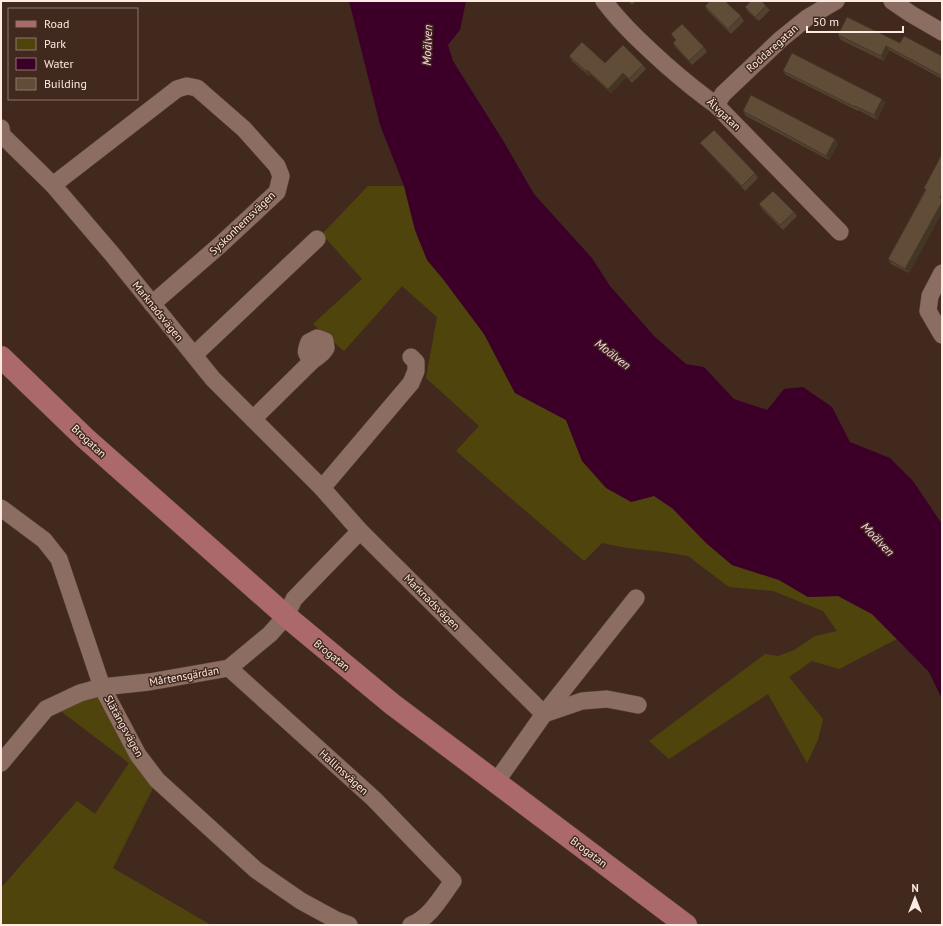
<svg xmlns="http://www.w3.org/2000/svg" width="943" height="926" viewBox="0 0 943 926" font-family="'PT Sans',sans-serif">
  <rect width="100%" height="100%" fill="#42291e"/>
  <g fill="#4f450c">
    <polygon points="368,186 404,186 415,230 427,260 443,279 484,334 515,393 566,420 582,461 631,502 654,496 672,508 706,542 732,565 779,580 808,597 838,596 872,614 897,639 839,669 812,661 789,677 823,719 818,740 807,763 768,694 669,759 649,741 765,654 778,656 794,650 815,636 837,631 823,611 773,591 729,587 688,556 664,552 627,548 602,543 584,561 456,451 479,426 426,378 437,317 402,286 344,351 313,324 362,279 322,234"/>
    <polygon points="102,687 157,780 113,868 211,925 1,925 1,888 77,801 95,814 129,763 54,706"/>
  </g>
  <polygon fill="#3c0028" points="349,1 466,1 460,30 448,45 453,61 504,142 534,194 592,258 610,286 655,337 686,364 704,367 734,399 767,410 784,389 803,387 832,407 850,442 890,458 913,481 942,524 942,699 929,672 872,614 838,596 808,597 779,580 732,565 706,543 672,508 654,496 631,502 606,488 582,461 566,420 515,393 484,334 443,279 427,260 415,230 404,186 380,125"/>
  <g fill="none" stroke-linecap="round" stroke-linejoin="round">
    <defs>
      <g id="minor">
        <path d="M 604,1 C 622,25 644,45 666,65 C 682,79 699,93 716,105 L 840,232"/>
        <polyline points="892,1 911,14 942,32"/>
        <polyline points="716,105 723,94 781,39 807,18 836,1"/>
        <polyline points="1,128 2,135 53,185 112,254 213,379 322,488 360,531 544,714 582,701 607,699 638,705"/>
        <polyline points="53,185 177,89 187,86 197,88 244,129 277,166 281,176 277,192 220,245 152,304"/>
        <polyline points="942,273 930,296 928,311 942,335"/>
        <polyline points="194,355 317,239"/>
        <path d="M 253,419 L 312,361 C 318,356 322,355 326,348 L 325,341 L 317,338 L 309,342 C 305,352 305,353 312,361"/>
        <polyline points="322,488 411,383 416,371 416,362 411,357"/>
        <polyline points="1,508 44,540 59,559 102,687 138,755 157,780 256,870 301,901 336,920 349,925"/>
        <path d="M 229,668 L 374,799 L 453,881 C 441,897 430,918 411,925"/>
        <polyline points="1,763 46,709 80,693 102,687 149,682 229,668 270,634 286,616 294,599 360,531"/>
        <polyline points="496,782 544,714 636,598"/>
      </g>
      <polyline id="major" points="1,357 85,438 286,616 392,704 686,925"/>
    </defs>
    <use href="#minor" stroke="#5b453c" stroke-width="18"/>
    <use href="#major" stroke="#5b453c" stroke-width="23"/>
    <use href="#minor" stroke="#8b6d61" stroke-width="17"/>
    <use href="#major" stroke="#ac696b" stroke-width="22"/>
  </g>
  <g fill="#53422f">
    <polygon points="628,1 636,1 632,5"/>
    <polygon points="705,6 741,16 744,21 731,34 708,11"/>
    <polygon points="766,6 770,10 759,21 748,12 745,7"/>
    <polygon points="671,34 704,47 707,52 692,65 676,48 673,43 676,40"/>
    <polygon points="838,35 900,43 942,56 942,79 889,50 884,61 841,40"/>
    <polygon points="569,56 605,63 643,65 646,69 632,83 626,77 611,93 590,74 589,76 572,61"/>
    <polygon points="783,71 882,99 885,103 877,120 858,110 858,111 786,75"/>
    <polygon points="743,111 838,144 829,160 746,116"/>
    <polygon points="700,143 755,173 758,178 745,191 704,147"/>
    <polygon points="942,154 942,212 909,273 891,264 888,259 925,190"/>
    <polygon points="759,204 794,212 797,216 783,230 762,209"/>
  </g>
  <g fill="#443626">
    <polygon points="886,46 889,50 884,61 881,56"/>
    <polygon points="587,70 590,74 589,76 586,71"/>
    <polygon points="623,73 626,77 611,93 608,89"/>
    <polygon points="882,99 885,103 877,120 874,115"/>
    <polygon points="835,139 838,144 829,160 826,156"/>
    <polygon points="942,202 942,212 909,273 905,269"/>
  </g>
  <g fill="#614d37" stroke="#443626">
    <polygon points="710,1 725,1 741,16 728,29 705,6"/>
    <polygon points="751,1 762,1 766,6 755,17 745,7"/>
    <polygon points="847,17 900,43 904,36 942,56 942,76 886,46 881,56 838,35"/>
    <polygon points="682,24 704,47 689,61 673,43 676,40 671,34"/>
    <polygon points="582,42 605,63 623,45 643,65 629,79 623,73 608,89 587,70 586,71 569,56"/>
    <polygon points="792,53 882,99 874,115 855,106 855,107 783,71"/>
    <polygon points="751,95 835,139 826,156 743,111"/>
    <polygon points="714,130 755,173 742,186 700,143"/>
    <polygon points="942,154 942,194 940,198 942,199 942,202 905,269 888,259 926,190 924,188"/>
    <polygon points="773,191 794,212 780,225 759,204"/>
  </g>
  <g text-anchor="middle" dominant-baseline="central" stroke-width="3" stroke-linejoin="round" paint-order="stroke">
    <g font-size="11" fill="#fceae3" stroke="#42291e">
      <text transform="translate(772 48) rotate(-42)">Roddaregatan</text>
      <text transform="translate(724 114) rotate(43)">Älvgatan</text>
      <text transform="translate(242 223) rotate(-44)">Syskonhemsvägen</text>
      <text transform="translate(158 311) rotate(51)">Marknadsvägen</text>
      <text transform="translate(89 441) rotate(43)">Brogatan</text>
      <text transform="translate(432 602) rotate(45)">Marknadsvägen</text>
      <text transform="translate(332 655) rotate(39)">Brogatan</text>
      <text transform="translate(184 676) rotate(-10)">Mårtensgärdan</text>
      <text transform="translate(124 726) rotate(61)">Slätängsvägen</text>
      <text transform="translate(344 772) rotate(42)">Hallinsvägen</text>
      <text transform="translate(589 852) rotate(37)">Brogatan</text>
    </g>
    <g font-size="12" font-style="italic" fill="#fbd1e7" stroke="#42291e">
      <text transform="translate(427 45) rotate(-88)">Moälven</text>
      <text transform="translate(613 354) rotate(38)">Moälven</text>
      <text transform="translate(878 539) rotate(46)">Moälven</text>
    </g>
  </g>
  <rect width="943" height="926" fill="none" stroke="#fceae3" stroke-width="4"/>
  <rect x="8" y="8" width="130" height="92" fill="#42291e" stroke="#8c766d"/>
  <rect x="16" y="21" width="20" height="6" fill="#ac696b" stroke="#8c766d"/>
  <text x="44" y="28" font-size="12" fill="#fceae3">Road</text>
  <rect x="16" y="38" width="20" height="12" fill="#4f450c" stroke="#8c766d"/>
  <text x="44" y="48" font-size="12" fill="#fceae3">Park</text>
  <rect x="16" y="58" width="20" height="12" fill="#3c0028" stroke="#8c766d"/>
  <text x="44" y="68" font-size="12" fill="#fceae3">Water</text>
  <rect x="16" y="78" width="20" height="12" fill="#614d37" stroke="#8c766d"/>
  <text x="44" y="88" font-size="12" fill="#fceae3">Building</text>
  <g transform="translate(915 898)" stroke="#42291e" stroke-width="3" paint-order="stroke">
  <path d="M0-3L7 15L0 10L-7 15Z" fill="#fceae3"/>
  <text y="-6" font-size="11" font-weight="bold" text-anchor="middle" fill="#fceae3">N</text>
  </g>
  <path d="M807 26v6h96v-6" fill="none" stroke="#fceae3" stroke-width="2"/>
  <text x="813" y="26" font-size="12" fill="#fceae3" stroke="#42291e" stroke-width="3" paint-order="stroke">50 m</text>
</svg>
